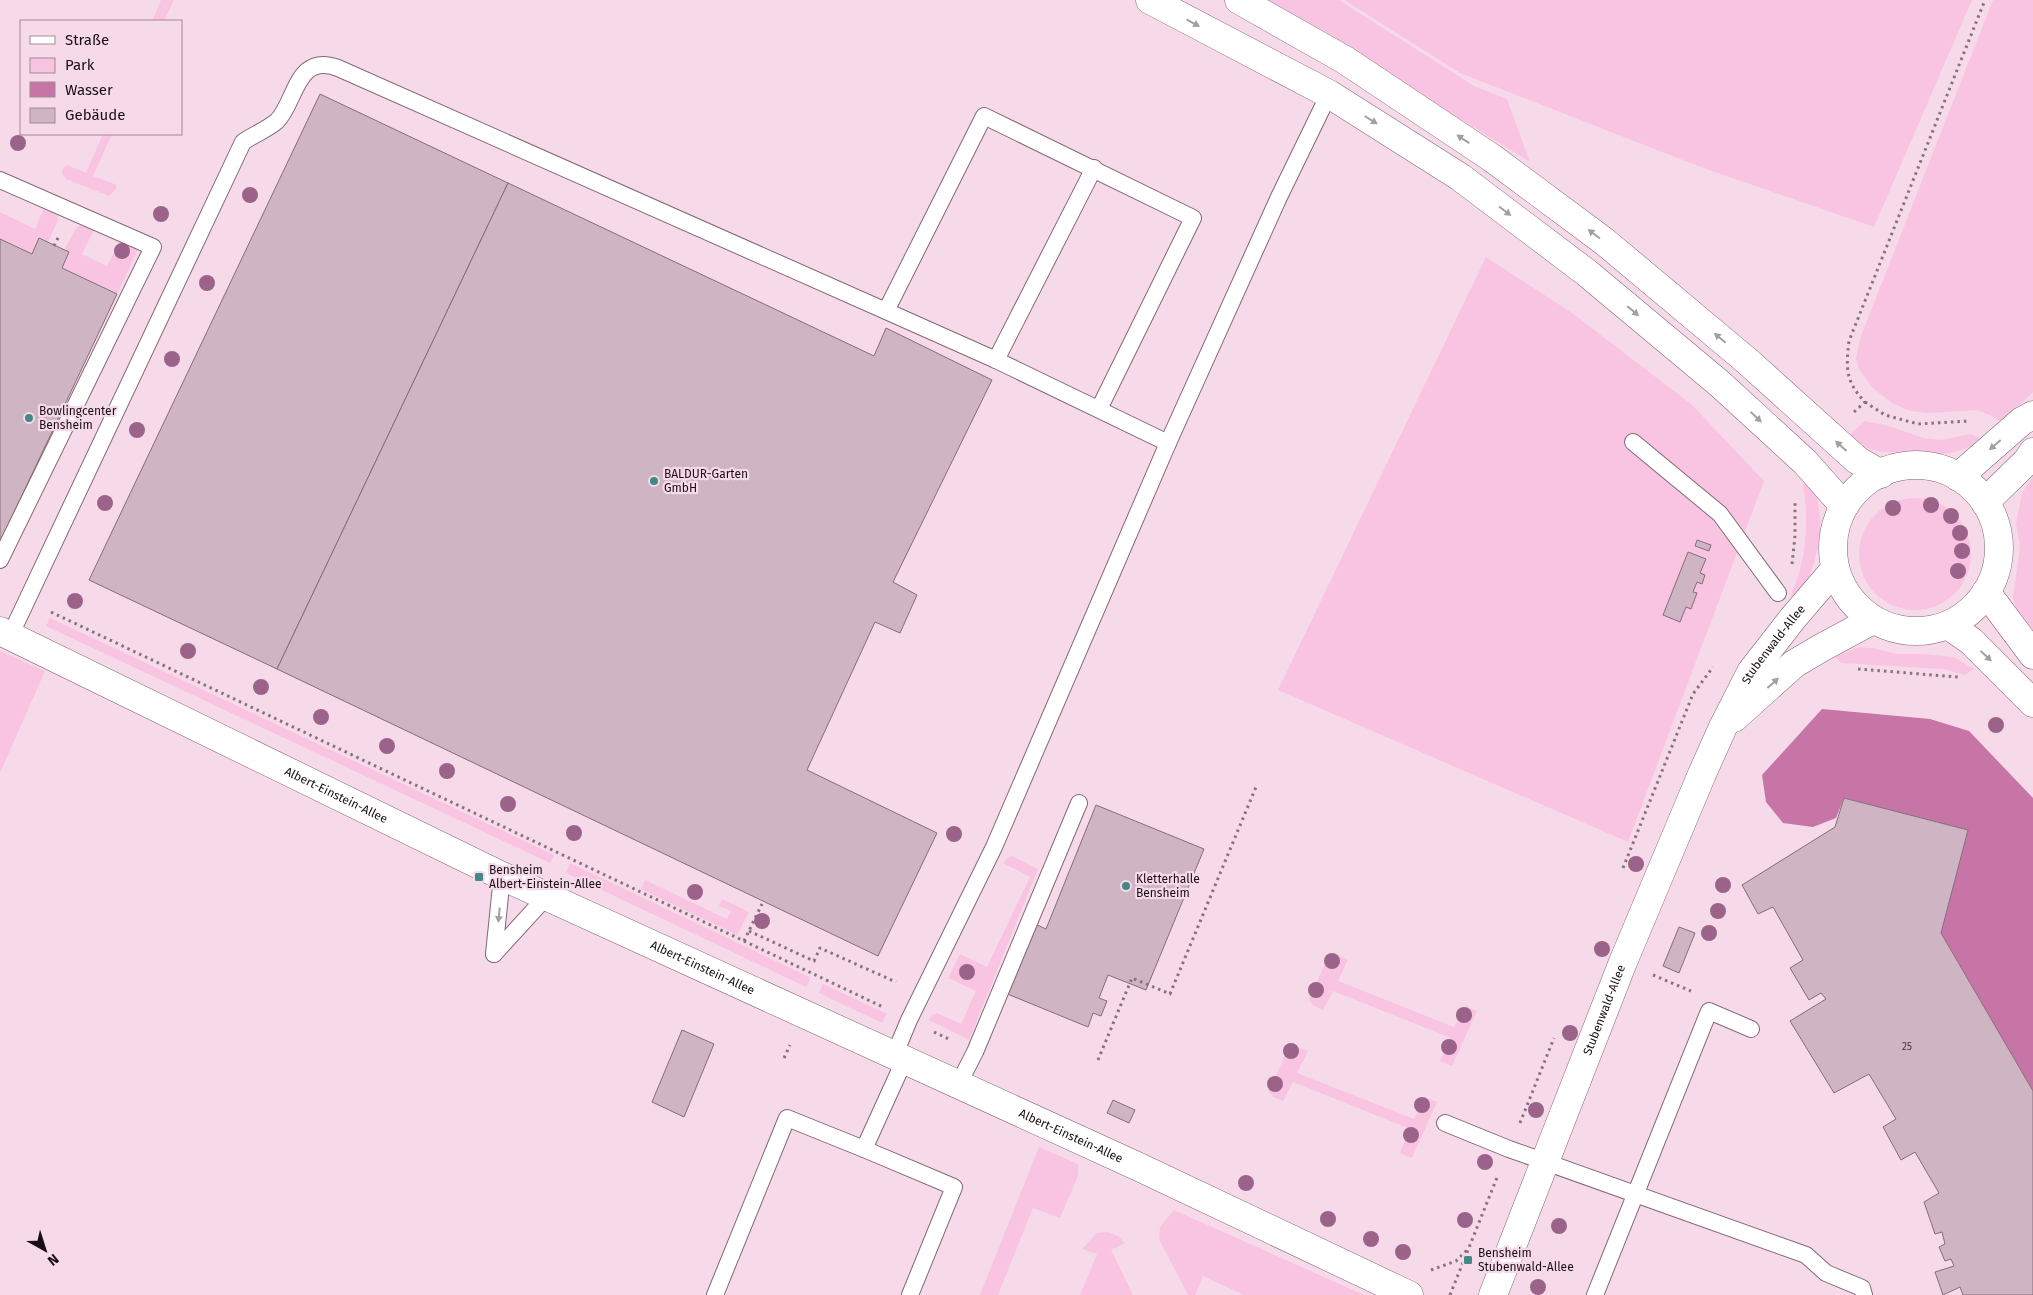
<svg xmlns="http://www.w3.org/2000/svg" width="2033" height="1295" viewBox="0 0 2033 1295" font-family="'Fira Sans',sans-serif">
  <rect width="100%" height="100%" fill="#f6daea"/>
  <g fill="#f9c4e2">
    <polygon points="161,0 174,0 164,21 152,21"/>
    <polygon points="1267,0 1339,0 1474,86 1507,99 1530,162"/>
    <polygon points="1344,0 1972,0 1874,227 1698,166 1460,73"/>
    <polygon points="1993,0 2033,0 2033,392 2001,422 1992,416 1977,410 1929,413 1910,411 1892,403 1873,388 1859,369 1856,359 1861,336"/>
    <polygon points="103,134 112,134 93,176 117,185 116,189 109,196 66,179 62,173 63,168 67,165 86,173"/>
    <polygon points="45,206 58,213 58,220 48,242 39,239 32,254 0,239 0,212 35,229"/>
    <polygon points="81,224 95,228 82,254 107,266 120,241 138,250 117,294 62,268 69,253 64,250 76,229"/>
    <polygon points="1486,257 1572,313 1691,404 1764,481 1628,842 1278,690"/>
    <path d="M 1865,421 L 1889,426 L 1923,438 L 1942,440 L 1971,434 L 1983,440 C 1970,447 1955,454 1940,454 C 1931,455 1922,452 1913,452 C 1884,452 1872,455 1848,436 Z"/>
    <polygon points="2033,476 2033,637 2021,621 2013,598 2020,547 2016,523 2022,493"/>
    <path d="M 1807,480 C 1809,484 1813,488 1815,493 C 1827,526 1816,576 1794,602 L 1791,595 C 1793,589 1796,583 1798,576 C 1807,549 1808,513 1803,485 Z"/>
    <circle cx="1915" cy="554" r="56"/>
    <polygon points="50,618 554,855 550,863 46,626"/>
    <polygon points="1860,647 1873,648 1897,654 1923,654 1954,657 1974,669 1965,675 1943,669 1841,663 1835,656"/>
    <polygon points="0,651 45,671 0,773"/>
    <polygon points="1012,856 1038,869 969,1040 929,1020 932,1015 937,1013 961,1024 976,991 948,978 960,954 987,967 1030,877 1003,863 1009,857"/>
    <polygon points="570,863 811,978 806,987 566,873"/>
    <polygon points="645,880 727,919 731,911 719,906 722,899 749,912 737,935 641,889"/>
    <polygon points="1335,954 1348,959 1338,981 1454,1027 1466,1006 1477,1011 1452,1066 1440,1061 1451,1038 1333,991 1323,1010 1313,1005 1309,1000 1328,957"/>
    <polygon points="823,984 887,1014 882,1023 819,993"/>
    <polygon points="1295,1046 1308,1051 1297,1073 1414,1119 1425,1097 1437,1102 1412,1158 1400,1153 1410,1129 1293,1082 1283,1101 1273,1097 1269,1092 1288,1048"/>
    <polygon points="1039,1147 1078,1164 1078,1176 1060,1218 1033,1208 998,1295 980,1295"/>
    <polygon points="1174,1210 1364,1295 1244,1295 1203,1276 1195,1295 1188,1295 1159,1239 1160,1227"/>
    <polygon points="1107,1232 1118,1236 1125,1243 1111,1250 1133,1295 1080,1295 1097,1254 1082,1249 1097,1233"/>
  </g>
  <polygon fill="#c774a6" points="1822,709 1930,719 1969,731 2033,798 2033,1091 1941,933 1968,830 1844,798 1836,818 1813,827 1783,823 1766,802 1762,775"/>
  <g fill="#cfb4c3" stroke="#856d7b">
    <polygon points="320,94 508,183 277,669 89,580"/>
    <polygon points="508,183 874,356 886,328 992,380 893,582 917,595 900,633 875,622 807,770 937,833 878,956 277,669"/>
    <polygon points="39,238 69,252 62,268 117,294 0,542 0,239 32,254"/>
    <polygon points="1697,540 1711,545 1709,551 1695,546"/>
    <polygon points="1688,552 1706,559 1700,573 1705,575 1702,584 1697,582 1693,592 1697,593 1691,609 1686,607 1680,622 1663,615"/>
    <polygon points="1844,798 1968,830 1941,933 2033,1091 2033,1295 1963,1295 1960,1287 1943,1295 1935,1272 1954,1266 1951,1259 1945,1261 1939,1247 1945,1244 1942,1232 1935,1234 1924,1202 1939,1193 1915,1152 1901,1160 1883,1127 1896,1119 1869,1074 1834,1093 1790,1021 1826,999 1821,993 1809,1000 1790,968 1803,960 1773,907 1758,914 1742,885 1835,827"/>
    <polygon points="1096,805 1204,849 1146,990 1108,975 1099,998 1107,1001 1101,1016 1093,1013 1088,1027 1005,993 1033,923 1046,929"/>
    <polygon points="1679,927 1695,933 1679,973 1663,966"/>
    <polygon points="682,1030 714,1044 684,1117 652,1102"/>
    <polygon points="1113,1100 1135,1110 1129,1123 1107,1113"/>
  </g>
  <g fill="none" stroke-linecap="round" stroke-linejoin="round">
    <defs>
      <g id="lane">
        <polyline points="0,180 153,247 0,560"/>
        <polyline points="996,360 1094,168"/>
        <polyline points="1099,409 1193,218 984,116 886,311 996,360 1168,443"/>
        <polyline points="1633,442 1720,514 1778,593"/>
        <path d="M 10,636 L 243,142 C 253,135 268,129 277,121 C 296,102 296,52 338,68 L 886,311"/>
        <polyline points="494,954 502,876"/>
        <polyline points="494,954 547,896"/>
        <polyline points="894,1056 909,1020 994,847 1168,443 1279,197 1329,94"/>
        <polyline points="958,1085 975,1052 1079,803"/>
        <polyline points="1445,1123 1509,1149 1806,1255 1826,1273 1862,1288 1864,1295"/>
        <polyline points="864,1149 904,1061"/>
        <polyline points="715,1295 787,1118 864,1149 954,1187 910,1295"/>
        <polyline points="1595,1295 1709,1011 1751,1029"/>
      </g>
      <g id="street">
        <polyline points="1958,477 2022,421 2033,415"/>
        <polyline points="1985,502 2027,461 2033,452"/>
        <path id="s1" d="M 0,631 L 502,876 L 1139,1167 L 1409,1295"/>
        <polyline points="1734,718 1794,664 1821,648 1873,620"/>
        <path id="s2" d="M 1493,1295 L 1623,962 L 1702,774 L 1723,727 L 1751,672 L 1793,618 L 1835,569"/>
      </g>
      <g id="secondary">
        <polyline points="1150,0 1329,94 1460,177 1587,273 1720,384 1805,462 1844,506"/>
        <polyline points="1239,0 1345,60 1492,158 1605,242 1746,360 1857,460 1881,474"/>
        <circle cx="1916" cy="548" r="83"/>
        <polyline points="1986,592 2033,655"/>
        <polyline points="1948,625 1971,641 2033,703"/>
      </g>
    </defs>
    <use href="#lane" stroke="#816977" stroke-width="18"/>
    <use href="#street" stroke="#816977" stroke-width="29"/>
    <use href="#secondary" stroke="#816977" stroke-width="29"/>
    <g stroke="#86737e" stroke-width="3" stroke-dasharray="2.5 4" stroke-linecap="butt">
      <polyline points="54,246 59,236"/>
      <polyline points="1865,402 1885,415 1918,424 1970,421"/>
      <path d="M 1854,412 L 1865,402 C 1845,381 1846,368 1849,341 L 1985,0"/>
      <polyline points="1792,564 1795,536 1795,503"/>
      <polyline points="51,612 883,1007"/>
      <polyline points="1858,669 1958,677"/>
      <polyline points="1623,868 1693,694 1713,667"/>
      <polyline points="749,931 814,961 820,948 896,982"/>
      <polyline points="744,941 762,904"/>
      <polyline points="1653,975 1691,991"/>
      <polyline points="934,1032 951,1040"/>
      <polyline points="784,1058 790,1045"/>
      <polyline points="1098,1060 1132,978 1170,994 1256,787"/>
      <polyline points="1520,1123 1554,1038"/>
      <polyline points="1431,1270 1456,1261 1468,1249"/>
      <polyline points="1450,1295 1498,1175"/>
    </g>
    <use href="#lane" stroke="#fff" stroke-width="16"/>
    <use href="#street" stroke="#fff" stroke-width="28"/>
    <use href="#secondary" stroke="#fff" stroke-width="28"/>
  </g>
  <g fill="#9b6389">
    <circle cx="18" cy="143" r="8"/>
    <circle cx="250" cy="195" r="8"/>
    <circle cx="161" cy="214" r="8"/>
    <circle cx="122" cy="251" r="8"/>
    <circle cx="207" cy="283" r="8"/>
    <circle cx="172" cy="359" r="8"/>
    <circle cx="137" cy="430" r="8"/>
    <circle cx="105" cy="503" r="8"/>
    <circle cx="1931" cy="505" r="8"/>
    <circle cx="1893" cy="508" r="8"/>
    <circle cx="1951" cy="516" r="8"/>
    <circle cx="1960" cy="533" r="8"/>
    <circle cx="1962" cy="551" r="8"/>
    <circle cx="1958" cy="571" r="8"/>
    <circle cx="75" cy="601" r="8"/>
    <circle cx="188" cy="651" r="8"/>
    <circle cx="261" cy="687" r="8"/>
    <circle cx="321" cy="717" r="8"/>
    <circle cx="1996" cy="725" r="8"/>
    <circle cx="387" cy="746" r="8"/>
    <circle cx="447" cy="771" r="8"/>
    <circle cx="508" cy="804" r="8"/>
    <circle cx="574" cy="833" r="8"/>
    <circle cx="954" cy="834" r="8"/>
    <circle cx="1636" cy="864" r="8"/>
    <circle cx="1723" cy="885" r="8"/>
    <circle cx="695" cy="892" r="8"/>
    <circle cx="1718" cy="911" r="8"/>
    <circle cx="762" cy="921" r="8"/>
    <circle cx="1709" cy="933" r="8"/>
    <circle cx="1602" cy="949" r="8"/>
    <circle cx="1332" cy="961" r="8"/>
    <circle cx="967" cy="972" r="8"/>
    <circle cx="1316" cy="990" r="8"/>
    <circle cx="1464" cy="1015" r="8"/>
    <circle cx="1570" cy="1033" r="8"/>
    <circle cx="1449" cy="1047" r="8"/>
    <circle cx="1291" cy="1051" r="8"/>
    <circle cx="1275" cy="1084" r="8"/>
    <circle cx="1422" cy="1105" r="8"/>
    <circle cx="1536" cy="1110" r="8"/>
    <circle cx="1411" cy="1135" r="8"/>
    <circle cx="1485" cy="1162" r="8"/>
    <circle cx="1246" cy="1183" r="8"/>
    <circle cx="1328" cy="1219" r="8"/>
    <circle cx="1465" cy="1220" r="8"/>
    <circle cx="1559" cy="1226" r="8"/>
    <circle cx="1371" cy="1239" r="8"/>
    <circle cx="1403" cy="1252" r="8"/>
    <circle cx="1538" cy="1287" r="8"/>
  </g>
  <defs><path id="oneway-solid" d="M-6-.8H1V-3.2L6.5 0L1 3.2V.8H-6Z" transform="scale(1.25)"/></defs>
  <g fill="#a39fa1">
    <use href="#oneway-solid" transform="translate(1193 23) rotate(28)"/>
    <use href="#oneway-solid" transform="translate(1371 120) rotate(32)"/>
    <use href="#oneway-solid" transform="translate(1463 139) rotate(-146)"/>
    <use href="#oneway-solid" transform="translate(1505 211) rotate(37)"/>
    <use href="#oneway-solid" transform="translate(1594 234) rotate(-143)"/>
    <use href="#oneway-solid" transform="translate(1633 311) rotate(40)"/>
    <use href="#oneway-solid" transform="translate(1720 338) rotate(-140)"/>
    <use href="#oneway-solid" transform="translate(1756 417) rotate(43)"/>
    <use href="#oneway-solid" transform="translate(1995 445) rotate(139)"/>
    <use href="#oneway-solid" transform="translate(1841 446) rotate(-138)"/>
    <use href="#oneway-solid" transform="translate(1986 656) rotate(43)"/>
    <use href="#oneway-solid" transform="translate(1773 683) rotate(-42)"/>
    <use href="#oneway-solid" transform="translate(499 915) rotate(96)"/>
  </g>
  <g fill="#418987" stroke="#f6daea" stroke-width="2">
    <circle cx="29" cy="418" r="5"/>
    <circle cx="654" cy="481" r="5"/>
    <rect x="474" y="872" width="10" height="10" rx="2.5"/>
    <circle cx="1126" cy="886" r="5"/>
    <rect x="1463" y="1255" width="10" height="10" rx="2.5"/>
  </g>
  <g text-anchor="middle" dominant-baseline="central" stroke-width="4.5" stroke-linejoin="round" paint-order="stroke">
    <g font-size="10" fill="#463840">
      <text x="1907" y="1047">25</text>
    </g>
    <g font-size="12" fill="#180f14" stroke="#f6daea" text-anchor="start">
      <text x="39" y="411">Bowlingcenter<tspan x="39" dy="14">Bensheim</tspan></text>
      <text x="664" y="474">BALDUR-Garten<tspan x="664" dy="14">GmbH</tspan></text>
      <text x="489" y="870">Bensheim<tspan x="489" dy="14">Albert-Einstein-Allee</tspan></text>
      <text x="1136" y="879">Kletterhalle<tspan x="1136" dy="14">Bensheim</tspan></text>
      <text x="1478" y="1253">Bensheim<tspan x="1478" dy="14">Stubenwald-Allee</tspan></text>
    </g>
    <g font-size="12" fill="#180f14" stroke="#f6daea">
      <text stroke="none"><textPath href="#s2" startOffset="710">Stubenwald-Allee</textPath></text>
      <text stroke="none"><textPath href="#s1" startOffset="374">Albert-Einstein-Allee</textPath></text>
      <text stroke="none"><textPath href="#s1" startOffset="779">Albert-Einstein-Allee</textPath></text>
      <text stroke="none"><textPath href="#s2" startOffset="306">Stubenwald-Allee</textPath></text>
      <text stroke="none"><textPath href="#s1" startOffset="1184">Albert-Einstein-Allee</textPath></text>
    </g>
  </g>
  <rect x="20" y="20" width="162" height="115" fill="#f6daea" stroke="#9d8994"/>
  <rect x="30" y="36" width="25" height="8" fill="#ffffff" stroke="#9d8994"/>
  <text x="65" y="45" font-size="15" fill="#180f14">Straße</text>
  <rect x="30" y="58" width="25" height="15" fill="#f9c4e2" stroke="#9d8994"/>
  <text x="65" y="70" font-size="15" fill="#180f14">Park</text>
  <rect x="30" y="82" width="25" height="15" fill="#c774a6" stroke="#9d8994"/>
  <text x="65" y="95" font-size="15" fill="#180f14">Wasser</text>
  <rect x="30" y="108" width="25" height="15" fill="#cfb4c3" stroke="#9d8994"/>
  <text x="65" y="120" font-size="15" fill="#180f14">Gebäude</text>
  <g transform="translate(45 1250) rotate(141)" stroke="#f6daea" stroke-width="4" paint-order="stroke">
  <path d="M0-4L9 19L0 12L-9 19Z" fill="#180f14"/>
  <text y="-8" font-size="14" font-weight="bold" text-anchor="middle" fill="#180f14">N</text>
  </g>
</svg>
